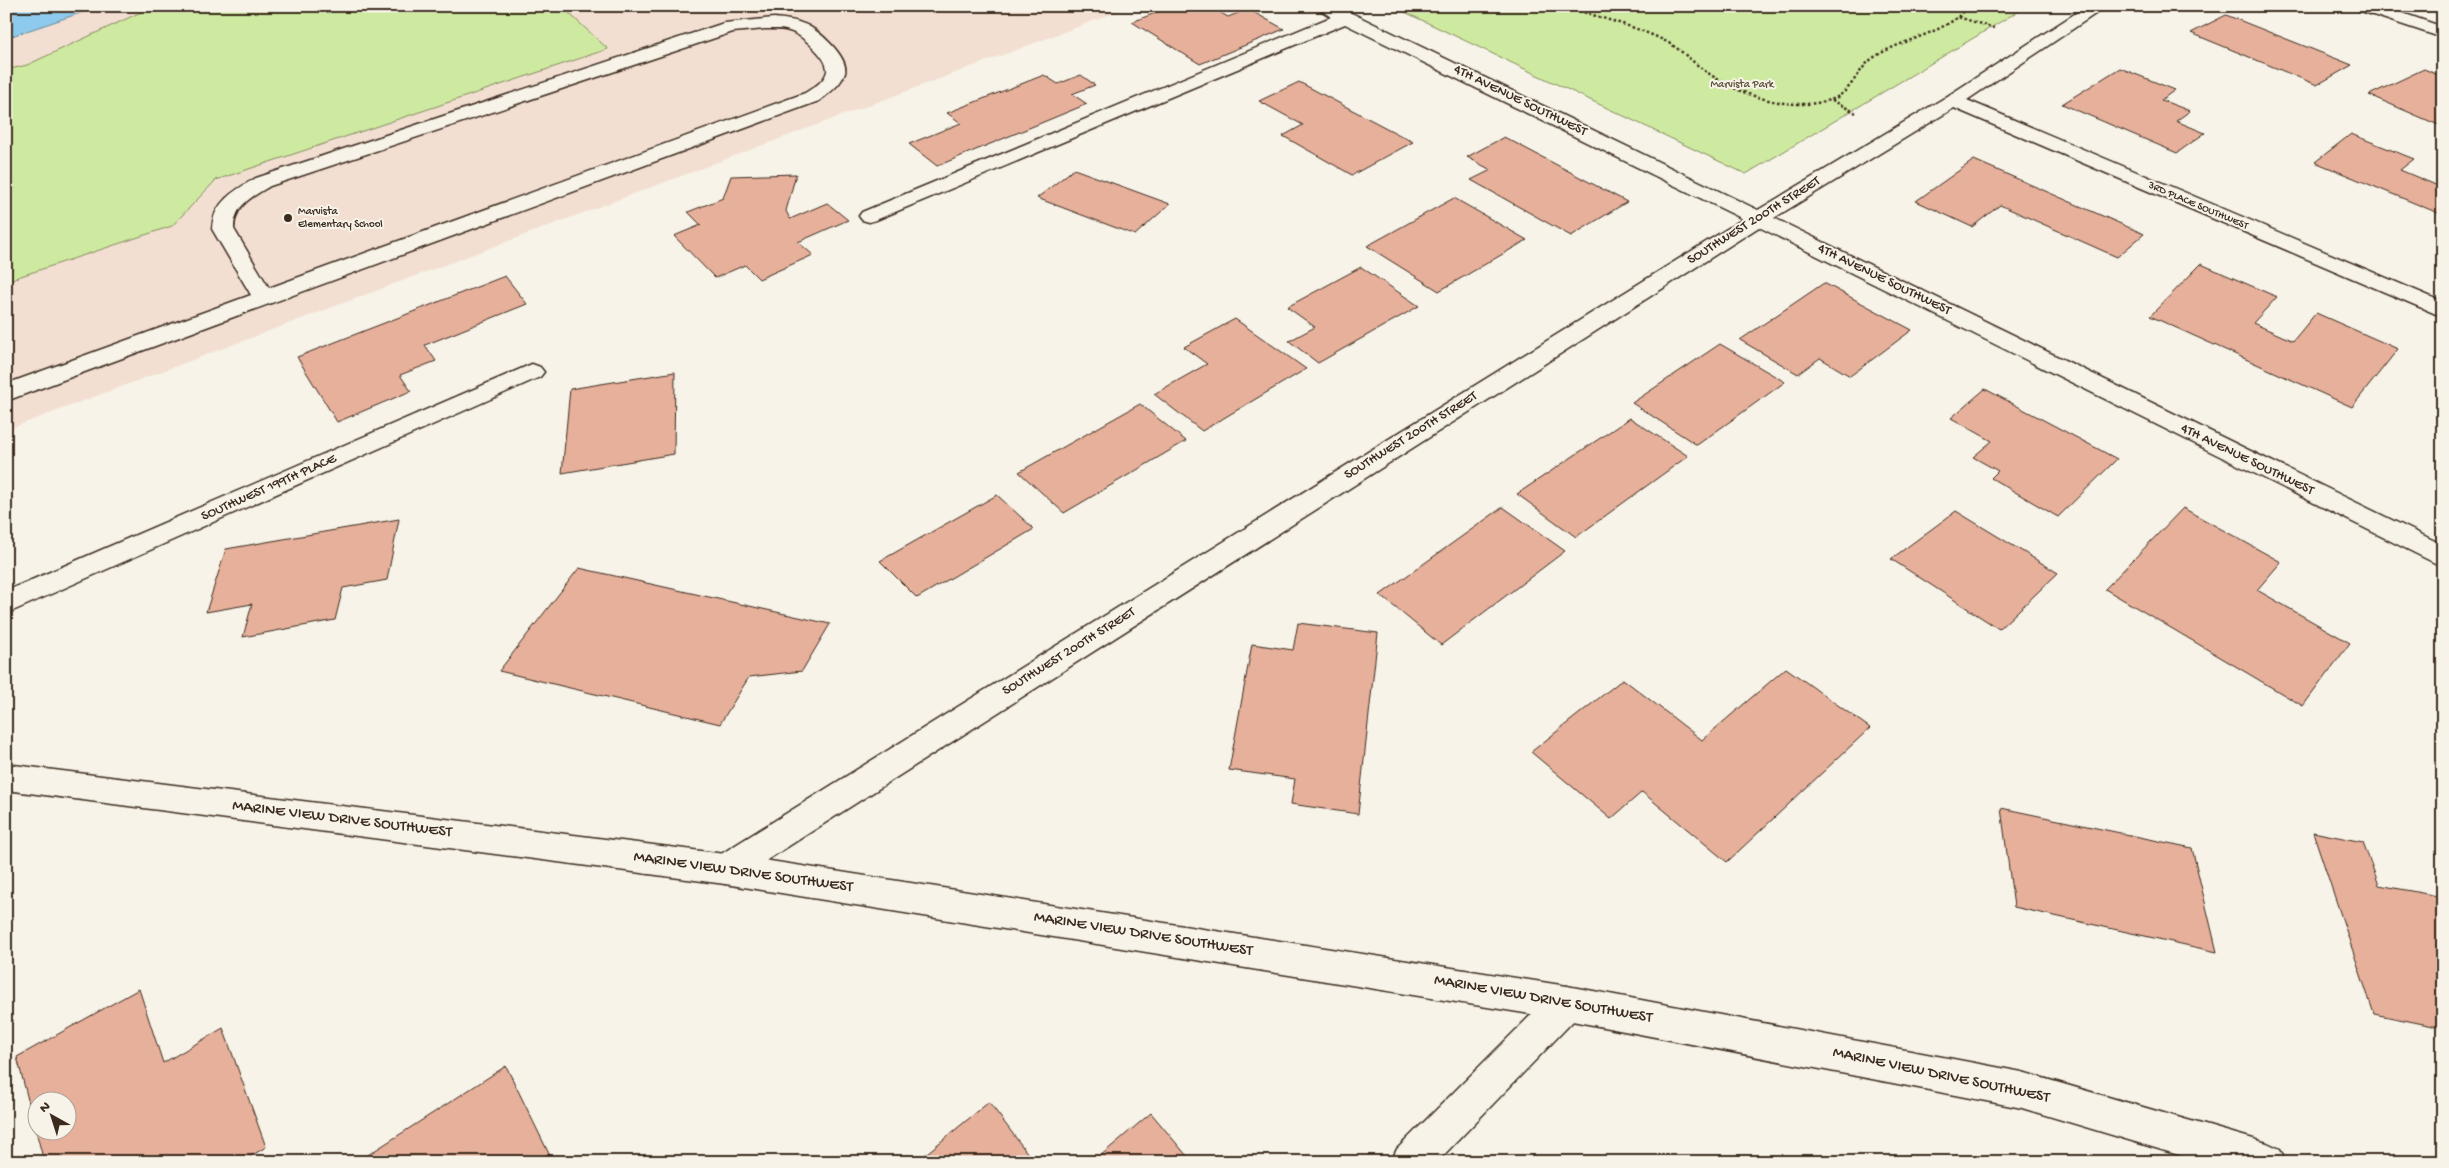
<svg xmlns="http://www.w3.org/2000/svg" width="2449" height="1168" viewBox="0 0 2449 1168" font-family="'Gochi Hand',sans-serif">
  <rect width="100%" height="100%" fill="#f7f3e8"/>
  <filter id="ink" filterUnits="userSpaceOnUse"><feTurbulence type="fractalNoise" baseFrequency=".02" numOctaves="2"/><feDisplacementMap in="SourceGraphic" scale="10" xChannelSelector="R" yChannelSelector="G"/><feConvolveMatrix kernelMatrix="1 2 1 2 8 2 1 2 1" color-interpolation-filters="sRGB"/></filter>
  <g filter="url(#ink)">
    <polygon fill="#f2dfd1" points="6,6 1133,6 6,430"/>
    <g fill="#ceeaa0" stroke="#848a5f">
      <polygon points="154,6 561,6 608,49 216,180 172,226 6,281 6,70 27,65"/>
      <polygon points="1392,6 2027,6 1746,174"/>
    </g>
    <polygon fill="#8dcaed" stroke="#6c8a9a" points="6,6 101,6 6,38"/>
    <g fill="#e6b09b" stroke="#3b2a1e" fill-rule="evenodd">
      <polygon points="1173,6 1209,6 1228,17 1248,9 1284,29 1200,64 1132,22"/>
      <polygon points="2226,15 2352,65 2317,85 2191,33"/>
      <polygon points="2120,68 2175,90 2161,100 2190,111 2176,121 2205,133 2177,153 2062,104"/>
      <polygon points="2424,69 2443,77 2443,127 2369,95"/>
      <polygon points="1044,75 1058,84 1081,75 1095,85 1072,94 1087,104 937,166 909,144 961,123 947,113"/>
      <polygon points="1299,82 1413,142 1352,175 1283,136 1303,125 1259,101"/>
      <polygon points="2351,134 2414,159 2400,170 2443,188 2443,215 2315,162"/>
      <polygon points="1504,137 1627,202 1571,236 1471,180 1491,170 1467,157"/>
      <polygon points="1974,160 2144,234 2117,257 2000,205 1972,227 1916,201"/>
      <polygon points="1074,169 1170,204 1135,235 1037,198"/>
      <polygon points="796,174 786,211 790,219 827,203 848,220 798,242 813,255 759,279 745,265 715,278 674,236 701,225 688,212 723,198 731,176"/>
      <polygon points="1454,198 1527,240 1439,291 1367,246"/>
      <polygon points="2201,264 2277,297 2253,323 2293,341 2316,313 2398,349 2352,407 2150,316"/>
      <polygon points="1361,267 1419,306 1318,363 1289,341 1315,327 1287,307"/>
      <polygon points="505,276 527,304 425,345 436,361 400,375 411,391 337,422 297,357"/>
      <polygon points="1824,283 1912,330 1850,376 1820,358 1798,374 1740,340"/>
      <polygon points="1235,319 1306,369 1202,431 1154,394 1207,364 1184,347"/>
      <polygon points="1720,344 1785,382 1697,445 1632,403"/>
      <polygon points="675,372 674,454 562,473 570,389"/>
      <polygon points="1985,389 2117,459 2058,517 1991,478 1998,471 1973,457 1992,441 1951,418"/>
      <polygon points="1140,404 1186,441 1064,513 1019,472"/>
      <polygon points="1630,418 1688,456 1576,537 1517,494"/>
      <polygon points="997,495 1034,529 917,598 880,561"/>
      <polygon points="1503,507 1565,551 1441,645 1380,595"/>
      <polygon points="2183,508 2281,562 2257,590 2350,643 2303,706 2105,589"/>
      <polygon points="1956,511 2058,573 1999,629 1891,559"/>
      <polygon points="399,519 387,580 343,588 335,620 243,637 252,604 206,612 226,549"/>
      <polygon points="579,568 830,624 802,671 749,677 720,724 499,671"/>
      <polygon points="1298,623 1378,633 1358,814 1291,804 1295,779 1229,770 1252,644 1293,650"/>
      <polygon points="1786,668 1870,728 1727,862 1642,792 1611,819 1531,752 1623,679 1702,740"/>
      <polygon points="2001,808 2192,848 2217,952 2014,907"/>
      <polygon points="2313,832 2363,842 2379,885 2443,897 2443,1028 2374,1014"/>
      <path d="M 139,989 L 163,1063 L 223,1028 L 266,1147 L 241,1162 L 44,1162 L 17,1057 ZM 38,1100 L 68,1100 L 68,1130 L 38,1130 Z"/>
      <polygon points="506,1066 553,1162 357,1162"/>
      <polygon points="989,1102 1034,1162 916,1162"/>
      <polygon points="1151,1113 1192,1162 1093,1162"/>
    </g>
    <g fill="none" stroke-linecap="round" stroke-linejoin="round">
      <defs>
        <path id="service" d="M 774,18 C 784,19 795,20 804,24 C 818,29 849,57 845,73 C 841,85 828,94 819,101 L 6,401 L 6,384 L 251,295 L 212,229 C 213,202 235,190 256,178 L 724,23 ZM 765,29 C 774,29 784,28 792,32 C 803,36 829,59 827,71 C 825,81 813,88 805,93 L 269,288 L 234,229 C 234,205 252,197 270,186 L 733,32 Z"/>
        <g id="minor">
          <polygon points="1315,6 1337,6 1758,210 1946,97 2087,6 2107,6 1967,100 2443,302 2443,317 1954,108 1774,218 2443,545 2443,567 1759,227 737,879 725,884 713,879 709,869 713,859 1743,219 1345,24 876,220 869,222 862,220 859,216 862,212 1331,17"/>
          <polygon points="2356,6 2382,6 2443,27 2443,38 2358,10"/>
          <polygon points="532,364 540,367 544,372 540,377 6,614 6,591"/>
          <polygon points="1567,986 1579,991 1584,1003 1579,1015 1437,1162 1391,1162 1397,1149 1555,991"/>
        </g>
        <polygon id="tertiary" points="6,764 725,854 1567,986 2022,1072 2267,1143 2280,1149 2286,1162 2202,1162 2022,1108 1567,1020 725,884 6,790"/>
      </defs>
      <use href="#service" stroke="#3b2a1e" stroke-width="3"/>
      <use href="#minor" stroke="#3b2a1e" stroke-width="3"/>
      <use href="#tertiary" stroke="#3b2a1e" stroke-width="3"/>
      <g stroke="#3b2a1e" stroke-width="2.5" stroke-dasharray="2.5 2.5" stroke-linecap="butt">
        <path d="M 1565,6 C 1598,18 1634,25 1665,41 C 1681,49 1693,63 1708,73 C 1741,96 1791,112 1830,100 C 1853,93 1857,67 1876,56 C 1902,40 1933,36 1958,17 L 1994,28"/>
        <polyline points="1488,7 1499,10 1506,6"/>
        <polyline points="1958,17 1963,11 1960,6"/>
        <polyline points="1832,100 1856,113"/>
      </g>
      <use href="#service" fill="#f7f3e8" fill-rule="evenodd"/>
      <use href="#minor" fill="#f7f3e8" fill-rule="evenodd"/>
      <use href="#tertiary" fill="#f7f3e8" fill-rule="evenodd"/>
    </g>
  </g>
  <circle fill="#3b2a1e" stroke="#f7f3e8" stroke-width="2" cx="288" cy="218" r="5"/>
  <g text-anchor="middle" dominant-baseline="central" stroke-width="4" stroke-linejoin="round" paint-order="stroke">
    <g font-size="11" fill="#585038" stroke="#f7f3e8">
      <text x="1742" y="85">Marvista Park</text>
    </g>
    <g font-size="11" fill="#3b2a1e" stroke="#f7f3e8">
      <text transform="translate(2198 206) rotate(23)">3RD PLACE SOUTHWEST</text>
    </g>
    <g font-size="11" fill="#3b2a1e" stroke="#f7f3e8" text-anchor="start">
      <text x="298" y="212">Marvista<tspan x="298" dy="13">Elementary School</tspan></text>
    </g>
    <g font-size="14" fill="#3b2a1e" stroke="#f7f3e8">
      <text transform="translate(1520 101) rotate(26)">4TH AVENUE SOUTHWEST</text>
      <text transform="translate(1754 221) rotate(-32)">SOUTHWEST 200TH STREET</text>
      <text transform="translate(1884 280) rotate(26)">4TH AVENUE SOUTHWEST</text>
      <text transform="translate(1411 436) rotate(-32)">SOUTHWEST 200TH STREET</text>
      <text transform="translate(2247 460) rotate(26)">4TH AVENUE SOUTHWEST</text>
      <text transform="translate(269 488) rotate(-24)">SOUTHWEST 199TH PLACE</text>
      <text transform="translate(1069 652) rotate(-32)">SOUTHWEST 200TH STREET</text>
    </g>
    <g font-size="16" fill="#3b2a1e" stroke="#f7f3e8">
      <text transform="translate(342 820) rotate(7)">MARINE VIEW DRIVE SOUTHWEST</text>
      <text transform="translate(743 873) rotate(8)">MARINE VIEW DRIVE SOUTHWEST</text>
      <text transform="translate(1143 935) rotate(9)">MARINE VIEW DRIVE SOUTHWEST</text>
      <text transform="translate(1543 1000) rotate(10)">MARINE VIEW DRIVE SOUTHWEST</text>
      <text transform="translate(1941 1076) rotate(12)">MARINE VIEW DRIVE SOUTHWEST</text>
    </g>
  </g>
  <rect width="2449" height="1168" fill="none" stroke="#f7f3e8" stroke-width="25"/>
  <rect x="12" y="12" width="2424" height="1143" fill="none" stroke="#3b2a1e" stroke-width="2" filter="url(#ink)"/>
  <g transform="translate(52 1116) rotate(321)"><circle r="24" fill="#f7f3e8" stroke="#aca397"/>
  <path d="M0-4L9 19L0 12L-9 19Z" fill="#3b2a1e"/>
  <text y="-8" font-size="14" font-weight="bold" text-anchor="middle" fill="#3b2a1e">N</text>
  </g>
</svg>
